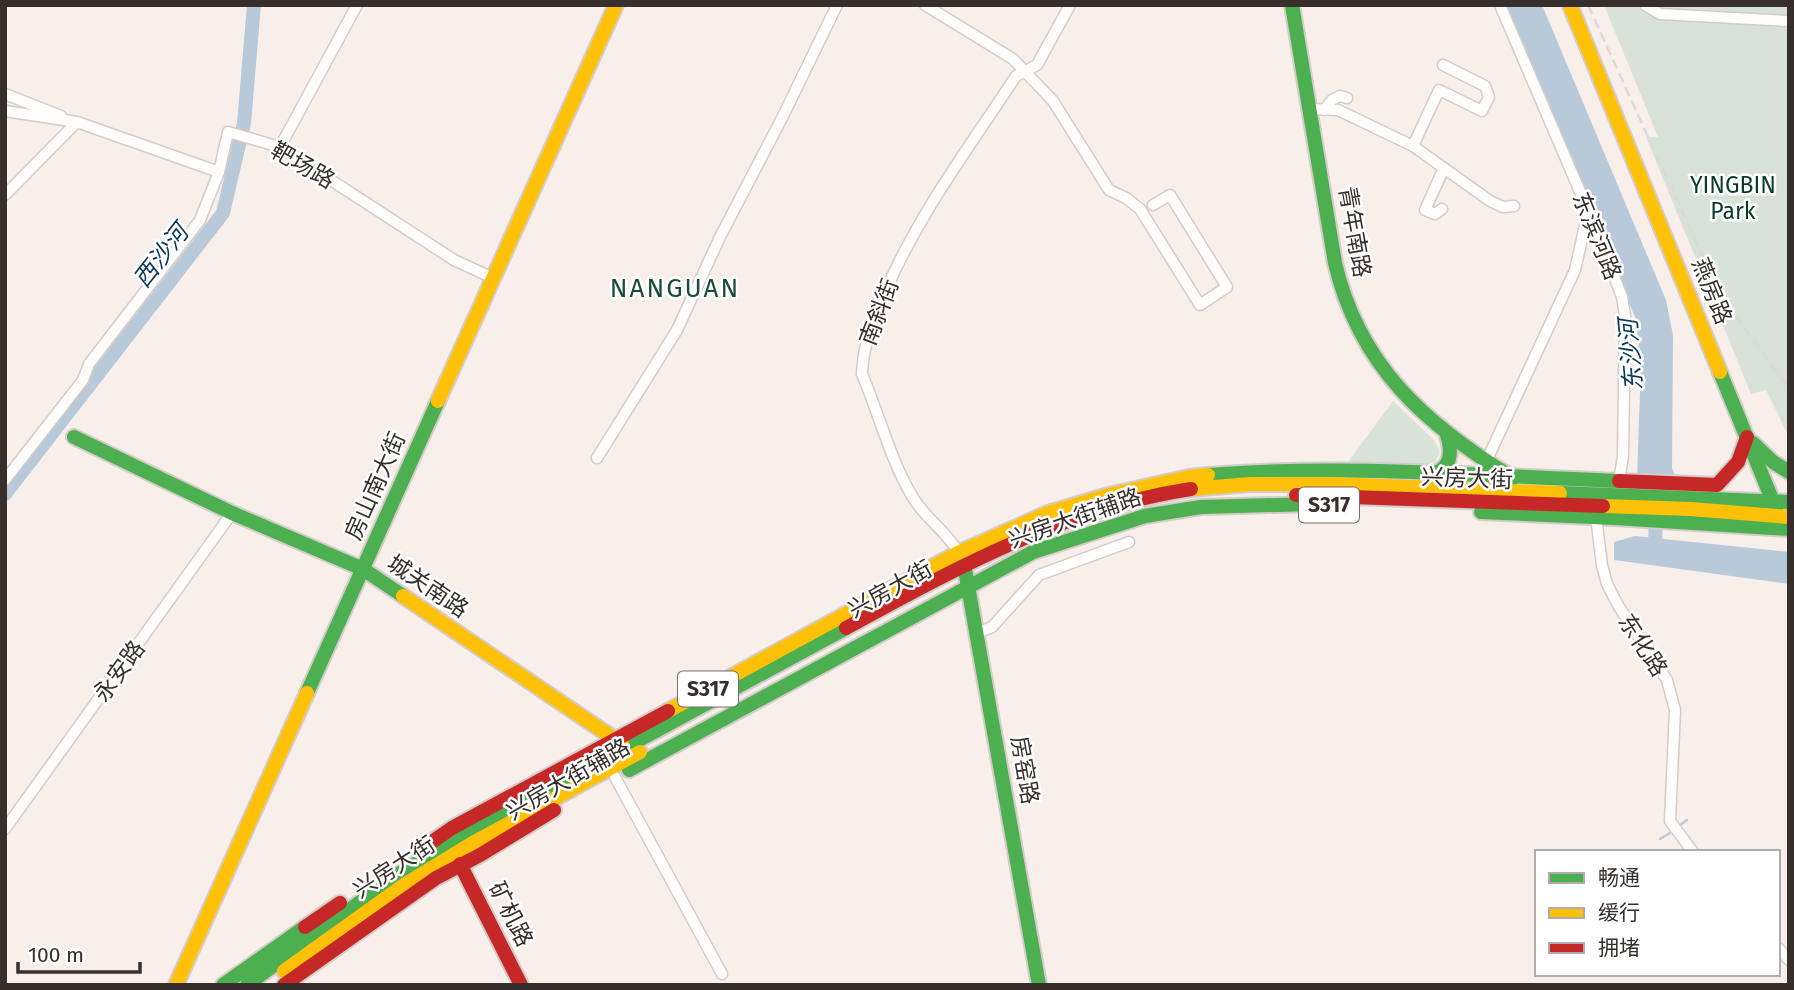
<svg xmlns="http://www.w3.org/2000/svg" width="1794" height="990" viewBox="0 0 1794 990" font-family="'Fira Sans','Noto Sans SC',sans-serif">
  <rect width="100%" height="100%" fill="#f8efeb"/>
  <g fill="#d8e2d9">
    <polygon points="1604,5 1789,5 1789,437 1766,390 1751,394 1646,137 1658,137"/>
    <polygon points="1393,401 1434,440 1439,450 1439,455 1431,469 1352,466 1348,462"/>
  </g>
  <g fill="#b8cada">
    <polygon points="1506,5 1542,5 1666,300 1673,335 1672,468 1676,477 1637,476 1641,366 1636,320 1559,128"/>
    <polygon points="1635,536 1789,552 1789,584 1614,560 1614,542"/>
  </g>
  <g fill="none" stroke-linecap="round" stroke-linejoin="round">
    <g stroke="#b8cada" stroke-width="2.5">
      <polyline points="1679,826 1687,820"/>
      <polyline points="1660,839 1670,833"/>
    </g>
    <g stroke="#b8cada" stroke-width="14">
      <polyline points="5,494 223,213 244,123 254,5"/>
      <polyline points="1656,509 1655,550 1660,551"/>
    </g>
    <defs>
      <g id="street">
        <polyline points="925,5 1013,59 1053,101 1109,190 1126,198 1140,209 1200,305 1227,287 1170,195 1153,205"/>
        <polyline points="1500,5 1596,229 1622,297 1625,315 1623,456 1619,481"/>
        <polyline points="1645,5 1660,14 1789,21"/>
        <polyline points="5,94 61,116"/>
        <polyline points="1311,109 1338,110 1413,146 1439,90 1482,111 1489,97 1485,86 1443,65"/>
        <polyline points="1324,110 1332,100 1340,96 1347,98"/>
        <polyline points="5,111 77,122 219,172 228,132 280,147 454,260 493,278"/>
        <polyline points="1413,146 1490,201 1503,207 1514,206"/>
        <polyline points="280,147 357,5"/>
        <polyline points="5,195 77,122 75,122"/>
        <polyline points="1442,209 1435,214 1425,210 1444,168"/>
        <polyline points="597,458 677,330 720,237 783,116 837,5"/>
        <polyline points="1486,462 1575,270 1588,212"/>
        <polyline points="5,480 83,380 89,364 200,220 219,172"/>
        <polyline points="1596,517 1602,565 1607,584 1619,607 1667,680 1675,710 1670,821 1693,852"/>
        <path d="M 960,555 C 948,532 925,519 912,496 C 890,459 879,414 862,374 C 863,346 872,323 883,297 C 917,216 968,149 1016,76 L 1037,65 L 1070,5"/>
        <polyline points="977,633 992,627 1039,575 1129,542"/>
        <polyline points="615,777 722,974"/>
        <polyline points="5,829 232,513"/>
        <polyline points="1778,948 1789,960"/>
      </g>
      <g id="fast">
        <path d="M 1292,5 L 1335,263 C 1359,366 1426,425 1513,478"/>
        <polyline points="1720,372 1776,509"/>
        <polyline points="74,437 232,513 363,569 403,596"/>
        <polyline points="1753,443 1773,462 1789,472"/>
        <path d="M 1208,475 C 1344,464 1482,476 1619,481"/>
        <path d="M 1430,475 C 1451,469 1453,454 1447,435"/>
        <polyline points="1560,493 1789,502"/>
        <polyline points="1481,512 1615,518"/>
        <polyline points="1615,518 1789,529"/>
        <polyline points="964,564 1039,985"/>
        <polyline points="307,693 438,401"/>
        <polyline points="629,770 1033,552 1145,516 1201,507 1312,504"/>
        <polyline points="223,985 305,927 312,925"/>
        <polyline points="247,985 397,875 460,837 846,628"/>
      </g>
      <g id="slow">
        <polyline points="1570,5 1720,372"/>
        <polyline points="438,401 616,5"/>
        <polyline points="1191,489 1250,484 1334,484 1560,493"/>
        <polyline points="1603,506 1691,509 1789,517"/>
        <polyline points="403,596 622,744"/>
        <polyline points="668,711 958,553 1048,513 1109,495 1189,477 1208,475"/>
        <polyline points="284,971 404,885 471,844 640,752"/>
        <polyline points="176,985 307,693"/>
      </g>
      <g id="jam">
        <polyline points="1619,481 1717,485 1738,462 1747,437"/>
        <polyline points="1296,495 1603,506"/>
        <path d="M 846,628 C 956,568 1065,508 1191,489"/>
        <polyline points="423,848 452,828 668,711"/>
        <polyline points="460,864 521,985"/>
        <polyline points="305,927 340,903"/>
        <polyline points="284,985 436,878 480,855 554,810"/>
      </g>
    </defs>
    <use href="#street" stroke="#d3ccc8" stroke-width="13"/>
    <use href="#fast" stroke="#d3ccc8" stroke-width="18"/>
    <use href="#slow" stroke="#d3ccc8" stroke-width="18"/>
    <use href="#jam" stroke="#d3ccc8" stroke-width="18"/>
    <use href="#street" stroke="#fefdfc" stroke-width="10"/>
    <use href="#fast" stroke="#4caf50" stroke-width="14"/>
    <use href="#slow" stroke="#ffc107" stroke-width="14"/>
    <use href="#jam" stroke="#c62828" stroke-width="14"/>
    <polyline stroke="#dcdad8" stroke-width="2.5" stroke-dasharray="10 5" stroke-linecap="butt" points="1588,5 1721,297 1789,388"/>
  </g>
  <g text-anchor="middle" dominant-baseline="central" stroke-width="5" stroke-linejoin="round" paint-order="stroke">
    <g fill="#fff" stroke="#726d6b" stroke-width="2">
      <rect x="1299" y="487.5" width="60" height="35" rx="5"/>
      <rect x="678" y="671.5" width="60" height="35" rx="5"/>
    </g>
    <g font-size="21" font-weight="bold" fill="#362f2b">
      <text x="1329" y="505">S317</text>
      <text x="708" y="689">S317</text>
    </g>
    <g font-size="23" fill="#362f2b" stroke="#fff">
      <text transform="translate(303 165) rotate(30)">靶场路</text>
      <text transform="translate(1355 232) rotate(80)">青年南路</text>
      <text transform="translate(1597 236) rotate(68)">东滨河路</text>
      <text transform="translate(1712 291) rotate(68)">燕房路</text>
      <text transform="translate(879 312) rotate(-69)">南斜街</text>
      <text transform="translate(1467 478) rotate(2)">兴房大街</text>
      <text transform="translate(375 486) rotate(-66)">房山南大街</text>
      <text transform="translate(1075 518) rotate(-19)">兴房大街辅路</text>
      <text transform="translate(428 586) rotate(34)">城关南路</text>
      <text transform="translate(890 589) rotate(-29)">兴房大街</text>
      <text transform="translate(1643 645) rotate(57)">东化路</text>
      <text transform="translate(119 671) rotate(-54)">永安路</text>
      <text transform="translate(1025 770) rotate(80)">房窑路</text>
      <text transform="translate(568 779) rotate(-30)">兴房大街辅路</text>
      <text transform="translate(394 867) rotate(-33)">兴房大街</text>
      <text transform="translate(511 914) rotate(63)">矿机路</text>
    </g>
    <g font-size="23" fill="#073b29" stroke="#fff">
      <text x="1733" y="185">YINGBIN<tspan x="1733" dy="26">Park</tspan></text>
    </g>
    <g font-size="24" font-style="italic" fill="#07385a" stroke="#fff">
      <text transform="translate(161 256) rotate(-52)">西沙河</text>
      <text transform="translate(1631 355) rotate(-95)">东沙河</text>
    </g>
    <g font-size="26" letter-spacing="2" fill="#1a4b3b" stroke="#fff">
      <text x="675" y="288">NANGUAN</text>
    </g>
  </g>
  <rect width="1794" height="990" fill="none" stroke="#362f2b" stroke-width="14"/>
  <rect x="1535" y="850" width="245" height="126" fill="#ffffff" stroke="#afacaa" stroke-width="2"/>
  <rect x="1549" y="873" width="35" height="10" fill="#4caf50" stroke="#afacaa" stroke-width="2"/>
  <text x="1598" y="885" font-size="21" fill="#362f2b">畅通</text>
  <rect x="1549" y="908" width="35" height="10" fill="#ffc107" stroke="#afacaa" stroke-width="2"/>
  <text x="1598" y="920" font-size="21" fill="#362f2b">缓行</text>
  <rect x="1549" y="943" width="35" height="10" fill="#c62828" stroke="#afacaa" stroke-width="2"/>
  <text x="1598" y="955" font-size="21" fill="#362f2b">拥堵</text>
  <path d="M18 962v10h122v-10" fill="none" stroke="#362f2b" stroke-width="3.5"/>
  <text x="28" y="962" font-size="21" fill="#362f2b" stroke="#ffffff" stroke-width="5" paint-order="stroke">100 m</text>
</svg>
